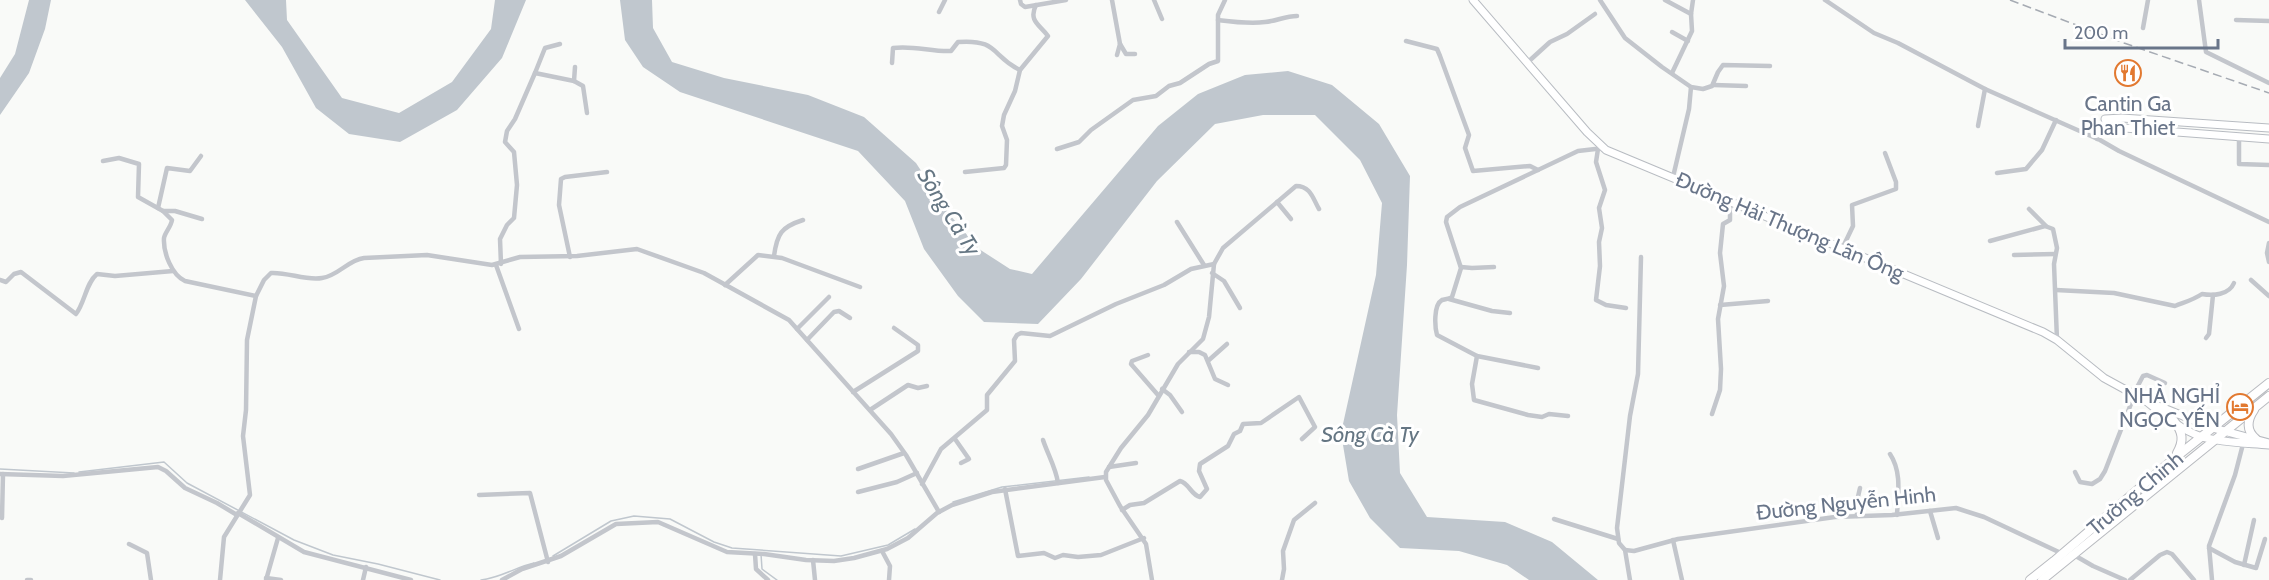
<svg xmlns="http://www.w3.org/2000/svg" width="2269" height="580" viewBox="0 0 2269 580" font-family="Cabin,sans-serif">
  <rect width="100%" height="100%" fill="#f9faf8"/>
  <g fill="#c0c7ce">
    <polygon points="29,0 51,0 45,29 29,73 0,115 0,78 15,54"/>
    <polygon points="245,0 286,0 287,20 342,98 399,113 452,82 491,29 495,0 526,0 502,58 457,110 400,142 349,134 316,108 282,47"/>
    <polygon points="620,0 652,0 653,28 672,62 724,78 808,95 864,117 916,163 950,215 979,249 1010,269 1032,274 1158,126 1198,94 1245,75 1288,71 1332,85 1379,124 1410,176 1407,265 1397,415 1400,473 1427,517 1505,522 1552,542 1598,580 1529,580 1507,565 1459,551 1400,548 1370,518 1349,481 1341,433 1376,275 1382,203 1360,160 1315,115 1263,115 1215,124 1157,181 1081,279 1038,324 984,322 958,296 924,249 905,201 858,151 680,92 643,67 625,40"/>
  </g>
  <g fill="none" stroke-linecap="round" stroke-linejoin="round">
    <g stroke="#c0c7ce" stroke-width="1.5">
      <polyline points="0,469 74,473"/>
      <polyline points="79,472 164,462 187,483 294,540 333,555 378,564 440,580"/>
      <polyline points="953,502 1002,487 1089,477"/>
      <polyline points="761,554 762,569 777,580"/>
      <polyline points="553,556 611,521 634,516 670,519 714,542 732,548 841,556 888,545 915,529"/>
      <path d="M 481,580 C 500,578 516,567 534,563"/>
    </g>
    <defs>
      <g id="secondary">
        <polyline points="1473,0 1587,132 1606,150 2043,332 2057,340 2104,378 2146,401"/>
        <polyline points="2269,128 2122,118 2105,119 2107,125 2111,127 2269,139"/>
        <path d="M 2269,443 L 2213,428 L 2146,401 C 2162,414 2183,431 2202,437 C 2224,443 2247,443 2269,445"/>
      </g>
      <g id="highway">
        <path d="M 2254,410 C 2247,420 2246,431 2256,439"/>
        <path d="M 2174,421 C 2183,432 2184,441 2177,453"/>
        <polyline points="2030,580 2054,561 2176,457 2269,383"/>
        <polyline points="2042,580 2269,396"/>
      </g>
    </defs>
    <use href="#secondary" stroke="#b8bcc2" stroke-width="9"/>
    <use href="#highway" stroke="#b9bbc0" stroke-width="10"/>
    <g stroke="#c3c6cc" stroke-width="4.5">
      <polyline points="1020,0 1021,4 1025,7 1066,0"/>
      <polyline points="1112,0 1120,44 1117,55"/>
      <polyline points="1154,0 1162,19"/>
      <polyline points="1600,0 1625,38 1662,67 1691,87 1703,89 1712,86 1718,72 1723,65 1770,66"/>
      <polyline points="1665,0 1691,14"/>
      <polyline points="1825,0 1874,33 1898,43 1985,89 2100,140 2119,151 2269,222"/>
      <polyline points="2199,0 2206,52 2269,83"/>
      <polyline points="939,12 945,0"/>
      <path d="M 1218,20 C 1234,22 1249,24 1265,22 C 1277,21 1285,16 1297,16"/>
      <polyline points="2236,20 2269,21"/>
      <polyline points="2143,28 2148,0"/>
      <polyline points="1672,32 1688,41"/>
      <polyline points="1406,41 1437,49 1440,56 1469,135 1465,148 1473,171 1530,166 1538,170"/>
      <polyline points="1120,44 1126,54 1135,54"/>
      <polyline points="1528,62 1550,42 1567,34 1595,14"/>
      <path d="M 892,63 L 893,48 C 913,45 932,52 951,51 L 958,42 C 999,39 991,56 1020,70"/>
      <polyline points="535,73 545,48 560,44"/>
      <polyline points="1672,73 1692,31 1691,14 1693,0"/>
      <polyline points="574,81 583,86 587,113"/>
      <polyline points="1714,85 1746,86"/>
      <polyline points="1978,126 1985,89"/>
      <polyline points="2239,136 2239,164 2269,165"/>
      <polyline points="2097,139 2103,122"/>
      <polyline points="1057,149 1079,142 1091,130 1133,100 1156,96 1169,86 1180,83 1209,64 1218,61 1218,15 1225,0"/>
      <polyline points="1598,149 1596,162 1605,190 1599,208 1602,228 1599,242 1600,266 1596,300 1606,305 1626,308"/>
      <path d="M 103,161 L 119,158 L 139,164 L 138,197 L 163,211 L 172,220 C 171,227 165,232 164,238 C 163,253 172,275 185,281 L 256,296"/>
      <path d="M 965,172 L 1004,168 L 1006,165 L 1007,140 L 1002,126 L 1004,115 L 1015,91 L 1020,70 L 1048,36 C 1040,25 1028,21 1036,5"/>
      <polyline points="1997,173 2026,169 2042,150 2056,120"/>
      <polyline points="1673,177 1689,109 1691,87"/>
      <polyline points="1277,202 1291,219"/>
      <polyline points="158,208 167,168 190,171 201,156"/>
      <polyline points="2029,209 2046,226"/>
      <polyline points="163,211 175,211 202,219"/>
      <polyline points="1177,222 1204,265"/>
      <polyline points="1990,241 2045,226 2053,229 2057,248 2054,264 2057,340"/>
      <polyline points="2269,243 2267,253 2269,262"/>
      <polyline points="1843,247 1853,226 1852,205 1896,189 1896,182 1885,153"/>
      <polyline points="2014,255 2055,254"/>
      <path d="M 774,256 C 777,234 781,227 803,220"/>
      <polyline points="570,257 559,205 561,179 565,177 607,172"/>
      <polyline points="501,264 500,239 507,225 514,218 517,185 514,152 505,142 507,131 515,119 535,73 574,81 575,67"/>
      <polyline points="496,265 519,329"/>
      <polyline points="1461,267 1472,268 1494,267"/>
      <polyline points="1212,273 1224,281 1240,308"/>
      <path d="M 0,280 L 6,282 L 14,274 L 21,272 L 76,314 C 85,302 86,283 97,274 L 115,276 L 173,271"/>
      <polyline points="2251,280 2269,296"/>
      <polyline points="725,285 758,255 782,258 860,287"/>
      <path d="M 2056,290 L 2114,293 L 2175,306 C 2185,302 2193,300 2202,294 C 2213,296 2229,295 2234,283"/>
      <polyline points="1449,299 1492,311 1510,313"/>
      <polyline points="1720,305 1768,301"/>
      <polyline points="797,329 829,297"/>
      <polyline points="2206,338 2209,334 2213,295"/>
      <polyline points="807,340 834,312 839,311 850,318"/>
      <polyline points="1189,352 1199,352 1205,355 1215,379 1228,385"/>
      <polyline points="1148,355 1132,361 1131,364 1158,395"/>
      <polyline points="1477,356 1472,384 1474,400 1528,415 1542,417 1549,414 1568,416"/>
      <polyline points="1209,360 1227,344"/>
      <path d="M 1538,368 L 1477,356 L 1437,335 C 1435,328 1433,305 1442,300 C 1445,299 1449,299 1452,297 L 1461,268 L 1446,222 L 1447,217 L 1460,207 L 1578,151 L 1604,148"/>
      <polyline points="1162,389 1170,395 1182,412"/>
      <polyline points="853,392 918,351 918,345 894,328"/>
      <polyline points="2133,395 2143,376 2147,375 2165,383"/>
      <polyline points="870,410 908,385 918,388 927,386"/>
      <polyline points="1712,414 1720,390 1721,369 1718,319 1724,286 1720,253 1723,224 1730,220 1730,200"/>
      <polyline points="955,439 969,459 961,463"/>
      <path d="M 1043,440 C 1048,455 1056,468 1058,483"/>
      <path d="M 1890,454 C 1902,472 1898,494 1897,515"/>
      <polyline points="1109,467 1136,463"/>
      <polyline points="858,469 904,453"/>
      <polyline points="2075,472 2080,482 2092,484 2100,479 2105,471 2134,396"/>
      <polyline points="0,474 63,476 158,467 166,471 185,488 217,503 237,515"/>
      <polyline points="922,484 941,449 987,410 987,395 1015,361 1014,340 1017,335 1021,333 1050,336 1116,304 1164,285 1191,269 1214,264"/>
      <polyline points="1005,489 1018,556 1044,553 1055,558 1063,555 1078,557 1101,555 1144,538"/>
      <polyline points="858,492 897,482 917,473"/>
      <polyline points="479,495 530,493 548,562"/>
      <path d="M 1122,510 L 1130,505 L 1144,503 L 1180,481 C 1189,483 1191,495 1200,497 L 1207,489 L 1199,471 L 1200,464 L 1228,446 L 1234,434 L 1240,431 L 1243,424 L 1261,423 L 1299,397 L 1315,427 L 1302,439"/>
      <polyline points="1930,511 1938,538"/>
      <polyline points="238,513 304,552 411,580"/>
      <polyline points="1857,516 1857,501 1860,488"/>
      <polyline points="2,518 3,474"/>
      <polyline points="1554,519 1618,539"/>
      <polyline points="1673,540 1682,580"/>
      <polyline points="129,544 147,553 151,580"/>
      <polyline points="2209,548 2235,562 2256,568 2265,539"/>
      <polyline points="1625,550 1634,551 1678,539 1835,517 1892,515 1956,508 1984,517 2063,554"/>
      <polyline points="882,551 890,566 889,580"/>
      <polyline points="755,554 756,569 768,580"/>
      <polyline points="2074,555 2093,566 2125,580"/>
      <polyline points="813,560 815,580"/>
      <polyline points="2244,565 2254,520"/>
      <polyline points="266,578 281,580"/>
      <polyline points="27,580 31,580"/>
      <path d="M 220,580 L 224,537 L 250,495 L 243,436 L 246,410 L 247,340 L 256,296 L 264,280 L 271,273 C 288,272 306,281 322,278 C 338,276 348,260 364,258 L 427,255 L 492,265 L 520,257 L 577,256 L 637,249 L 704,273 L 789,320 L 891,434 L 906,455 L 939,512"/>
      <polyline points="266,580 278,538"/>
      <polyline points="363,580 366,567"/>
      <polyline points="502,580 522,569 561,556 616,524 658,522 727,552 764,554 806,560 834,561 854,558 887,549 908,538 937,513 952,505 992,492 1105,477"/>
      <path d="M 1152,580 L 1146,544 L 1120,506 L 1106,480 L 1106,472 L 1121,448 L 1148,415 L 1178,364 L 1203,339 L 1209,317 L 1214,264 L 1223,248 L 1296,186 C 1311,186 1313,199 1319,209"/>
      <polyline points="1282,580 1284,569 1283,551 1294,520 1315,503"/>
      <polyline points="1630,580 1625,550 1619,543 1617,528 1630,416 1638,374 1641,257"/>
      <polyline points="2130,580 2160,555 2167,552 2172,554 2194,580"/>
      <polyline points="2212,580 2209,546 2235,475 2243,444"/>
    </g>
    <use href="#secondary" stroke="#fff" stroke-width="7"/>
    <use href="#highway" stroke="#fff" stroke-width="8"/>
    <polyline stroke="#a6abb3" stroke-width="1.5" stroke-dasharray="9 4.5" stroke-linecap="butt" points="2010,0 2124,43 2269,93"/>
  </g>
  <defs>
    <symbol id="restaurant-ring" viewBox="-11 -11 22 22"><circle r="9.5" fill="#fff" stroke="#e27930" stroke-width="1.5"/><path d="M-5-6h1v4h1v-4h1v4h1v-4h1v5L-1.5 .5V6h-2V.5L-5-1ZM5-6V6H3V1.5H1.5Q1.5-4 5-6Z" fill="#e27930"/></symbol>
    <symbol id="hotel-ring" viewBox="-11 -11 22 22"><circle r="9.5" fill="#fff" stroke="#e27930" stroke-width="1.5"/><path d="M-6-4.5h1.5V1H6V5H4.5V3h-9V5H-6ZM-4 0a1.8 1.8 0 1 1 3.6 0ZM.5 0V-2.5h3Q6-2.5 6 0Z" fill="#e27930"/></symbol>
  </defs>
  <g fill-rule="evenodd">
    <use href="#restaurant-ring" x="2113" y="58" width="30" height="30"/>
    <use href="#hotel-ring" x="2225" y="392" width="30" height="30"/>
  </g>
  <g text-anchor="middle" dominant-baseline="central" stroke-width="6" stroke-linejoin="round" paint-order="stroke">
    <g font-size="21" fill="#697589" stroke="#fff">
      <text x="2128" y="103">Cantin Ga<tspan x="2128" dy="24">Phan Thiet</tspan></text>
      <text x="2220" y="395" text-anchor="end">NHÀ NGHỈ<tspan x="2220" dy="24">NGỌC YẾN</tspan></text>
    </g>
    <g font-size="21" fill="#697589" stroke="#fff">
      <text transform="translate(1790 226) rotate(23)">Đường Hải Thượng Lãn Ông</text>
      <text transform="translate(2135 493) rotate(-40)">Trường Chinh</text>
      <text transform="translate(1846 503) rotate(-6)">Đường Nguyễn Hinh</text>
    </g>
    <g font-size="22" font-style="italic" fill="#657683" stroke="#fff">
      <text transform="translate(949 212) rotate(58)">Sông Cà Ty</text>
      <text x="1370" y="434">Sông Cà Ty</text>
    </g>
  </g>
  <path d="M2065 39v9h153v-9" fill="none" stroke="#697589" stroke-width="3"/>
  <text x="2074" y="39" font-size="18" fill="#697589" stroke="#ffffff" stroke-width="4.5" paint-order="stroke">200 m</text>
</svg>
